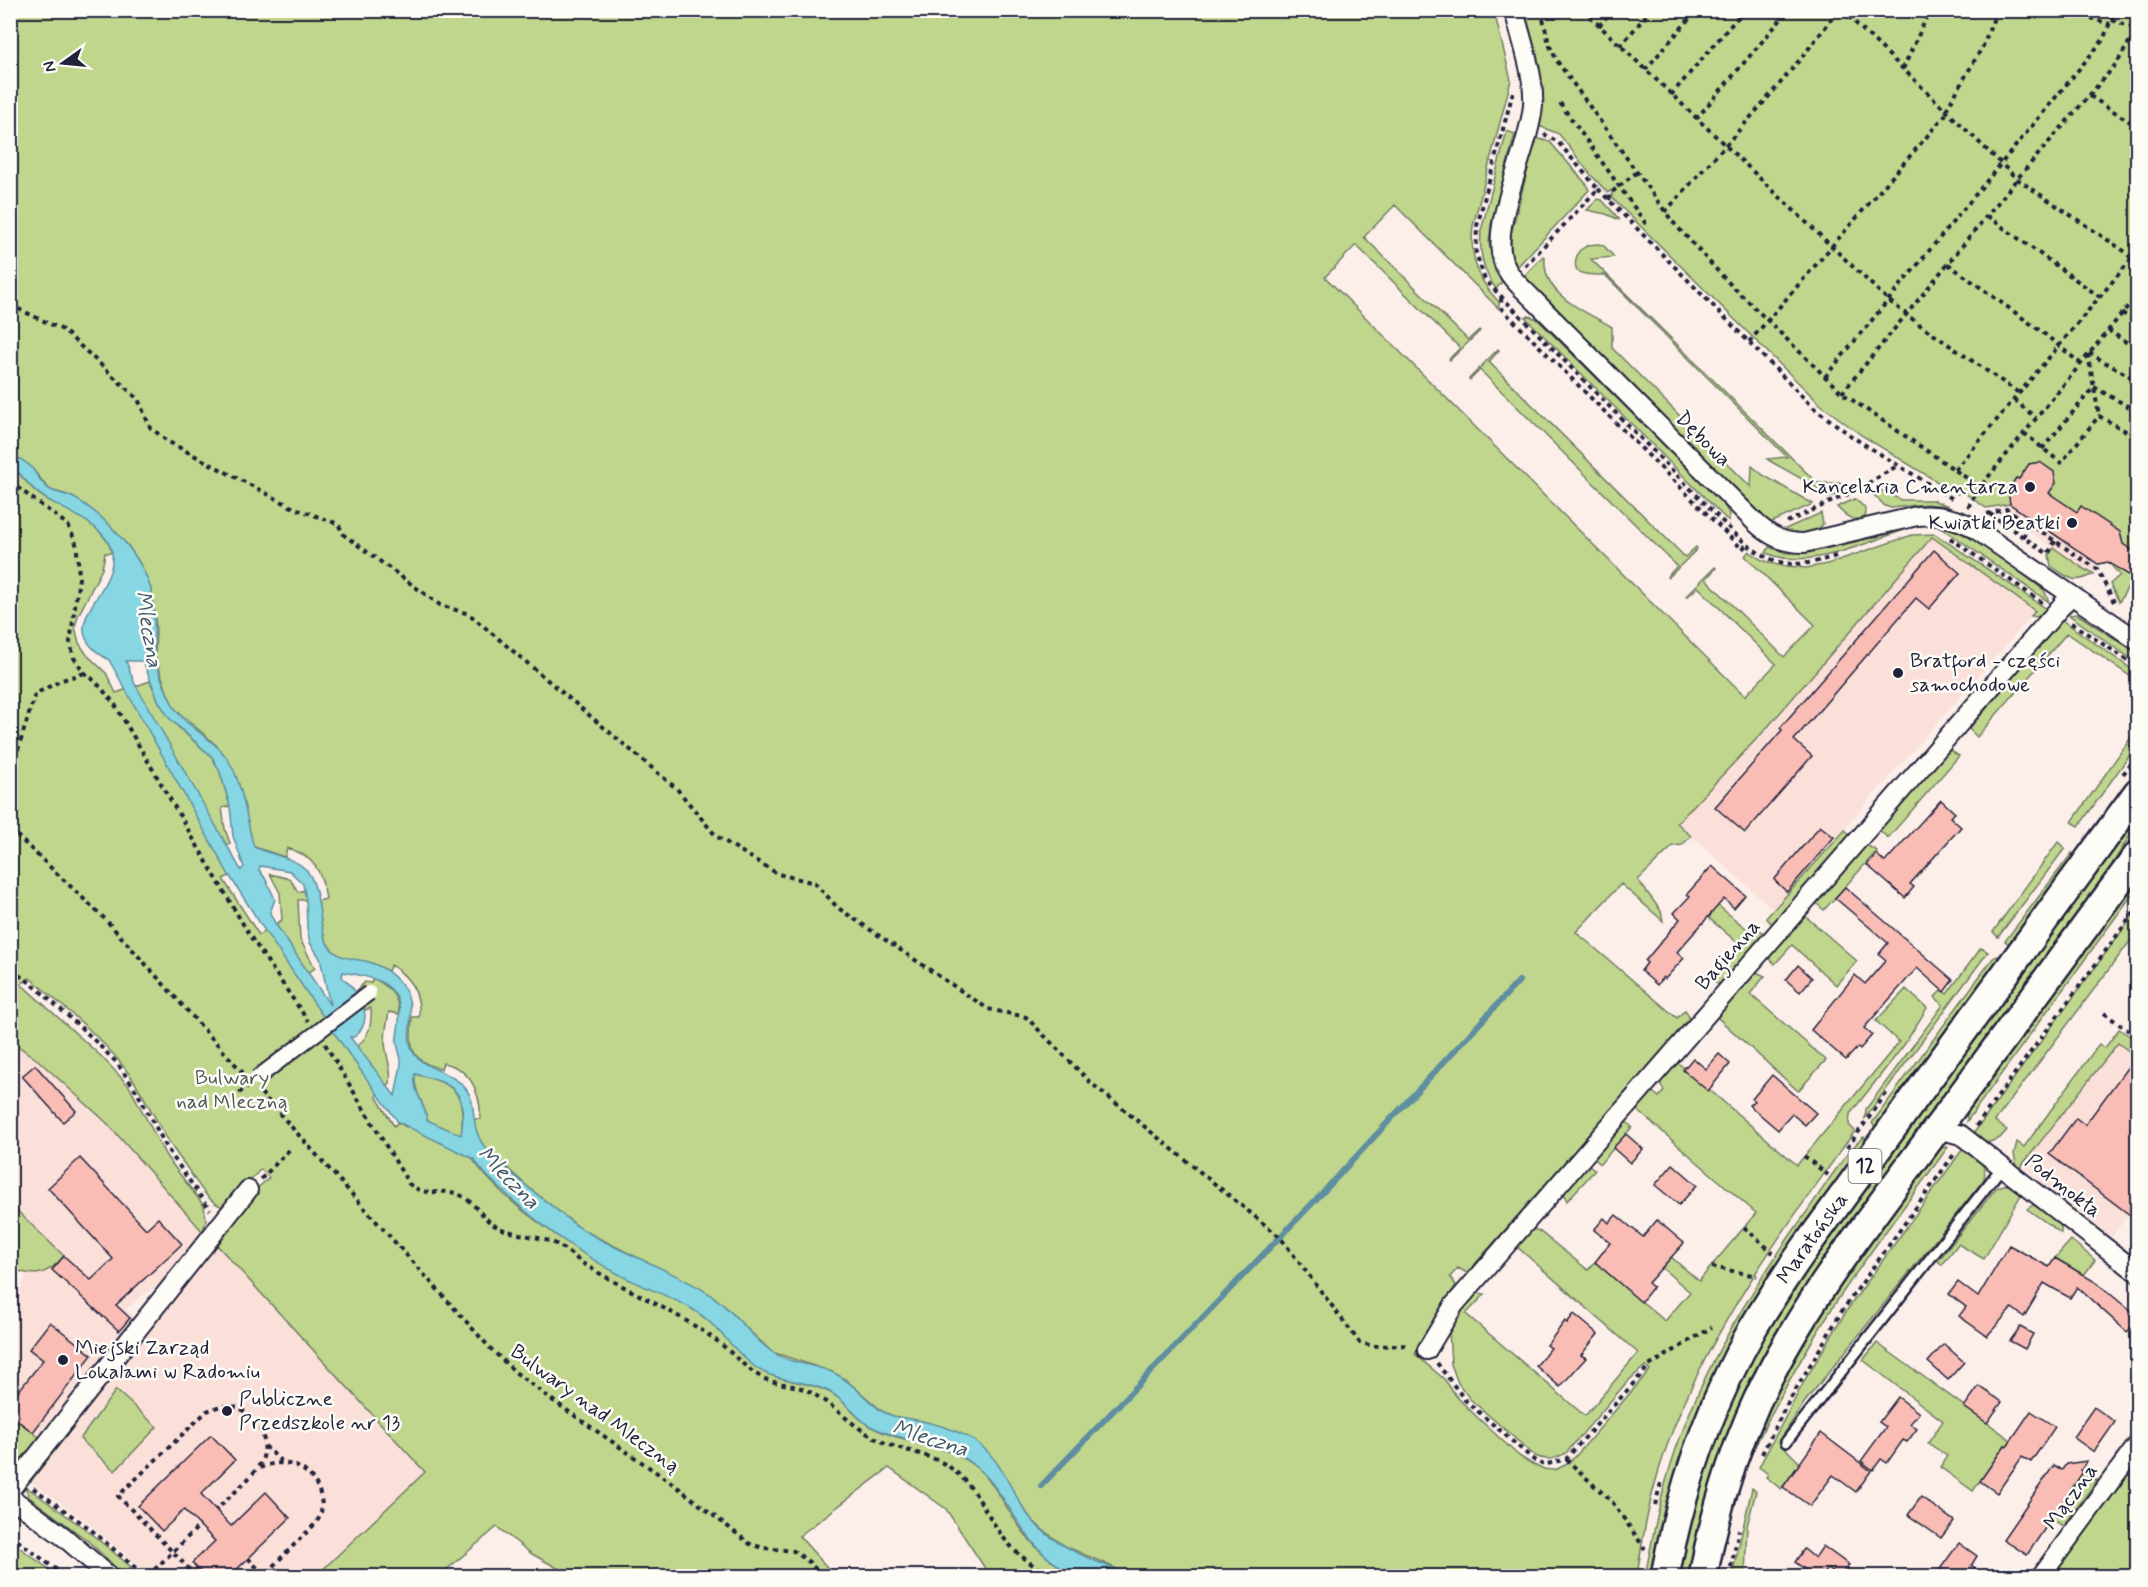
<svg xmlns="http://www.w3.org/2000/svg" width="2148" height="1587" viewBox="0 0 2148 1587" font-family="Mynerve,sans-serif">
  <rect width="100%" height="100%" fill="#fcefea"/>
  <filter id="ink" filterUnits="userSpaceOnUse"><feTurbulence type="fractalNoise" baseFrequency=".0167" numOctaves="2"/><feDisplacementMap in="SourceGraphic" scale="12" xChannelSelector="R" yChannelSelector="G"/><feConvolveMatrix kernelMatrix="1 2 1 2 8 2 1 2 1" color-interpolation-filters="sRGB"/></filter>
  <g filter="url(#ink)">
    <g fill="#fbe0da">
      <polygon points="2010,504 2098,564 2094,574 2089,570 2087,572 2008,517 2007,514"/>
      <polygon points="1932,537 2036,611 1773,909 1677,823 1766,729"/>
      <polygon points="11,1041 39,1061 107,1123 203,1232 158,1289 150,1290 126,1309 135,1317 13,1471 10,1469 10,1318 26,1275 55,1248 11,1204"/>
      <polygon points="2118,1043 2137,1057 2137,1202 2112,1237 2040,1184 2039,1179 2024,1168 2019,1169"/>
      <polygon points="216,1244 425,1473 316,1576 150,1576 90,1525 31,1481"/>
    </g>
    <g fill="#bfd68c" stroke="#707c64" stroke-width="1.5">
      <path d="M 10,11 L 1494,11 L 1511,80 L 1473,226 C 1469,256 1478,281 1499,302 L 1499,309 L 1395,205 L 1364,237 L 1468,340 L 1479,330 L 1480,331 L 1450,360 L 1449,359 L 1460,348 L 1356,245 L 1325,277 L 1745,696 L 1776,664 L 1698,587 L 1687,597 L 1686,596 L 1715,567 L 1716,568 L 1706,579 L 1784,657 L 1815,625 L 1745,556 L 1749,551 L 1762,560 L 1778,565 L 1806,568 L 1827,564 L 1912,535 L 1935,534 L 2047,609 L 2037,617 L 2031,616 L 2035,611 L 1932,537 L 1766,729 L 1677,823 L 1691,836 L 1682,845 L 1673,846 L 1638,880 L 1661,911 L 1663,921 L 1621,884 L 1576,932 L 1677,1018 L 1685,1010 L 1688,1014 L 1689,1021 L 1467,1273 L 1458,1268 L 1450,1277 L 1456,1285 L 1415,1354 L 1444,1379 L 1457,1397 L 1477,1417 L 1519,1456 L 1532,1464 L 1542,1469 L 1555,1470 L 1565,1465 L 1575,1457 L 1650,1370 L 1645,1366 L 1626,1383 L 1567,1452 C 1557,1459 1547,1462 1535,1456 L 1470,1399 L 1458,1383 L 1451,1364 L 1449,1330 L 1461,1310 L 1477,1293 L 1485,1294 L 1466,1314 L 1585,1416 L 1638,1353 L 1516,1246 L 1532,1229 L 1539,1231 L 1588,1270 L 1595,1262 L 1665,1321 L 1690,1292 L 1662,1268 L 1671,1257 L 1699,1281 L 1756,1213 L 1635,1108 L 1650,1090 L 1659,1097 L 1664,1091 L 1659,1081 L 1676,1061 L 1797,1165 L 1899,1042 L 1876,1021 L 1906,989 L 1927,1008 L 1904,1045 L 1850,1114 L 1849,1125 L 1855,1131 C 1775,1242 1688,1357 1653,1491 C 1646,1519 1641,1548 1637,1576 L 1133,1576 L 1065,1546 L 1043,1530 L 1031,1519 L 980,1445 L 949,1430 L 921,1421 L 892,1416 L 882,1411 L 845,1379 L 832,1372 L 772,1352 L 711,1295 L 581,1229 L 528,1187 L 487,1150 L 477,1137 L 473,1119 L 481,1119 C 480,1093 471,1068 443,1063 L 441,1069 C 408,1060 410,1046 412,1017 L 419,1017 C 421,994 410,977 391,965 L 388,971 C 376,964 366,963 352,960 C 321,953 322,928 318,901 L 326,899 C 322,872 315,856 287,848 L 285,857 L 254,847 L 217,746 L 174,708 L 167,692 L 155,656 L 156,628 L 152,592 L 139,562 L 129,547 L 111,527 L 87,507 L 71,496 L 50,490 L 29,465 L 11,454 Z"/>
      <path d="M 1525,11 L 2137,11 L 2137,586 L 2131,582 L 2119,602 L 2110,584 L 2120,575 L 2108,562 L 2098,564 L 2010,504 L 1986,508 L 1963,492 L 1957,494 L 1861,435 L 1820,404 L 1612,198 L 1612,192 L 1610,191 L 1608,193 L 1591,175 L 1559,134 L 1539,126 C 1550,88 1534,48 1525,11 Z"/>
      <path d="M 1507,131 L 1515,134 L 1491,225 L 1489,243 L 1495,271 L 1502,282 L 1496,289 C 1483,272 1479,252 1481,231 Z"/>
      <polygon points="1536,138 1550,142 1587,185 1589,190 1517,267 1511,251 1511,234"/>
      <polygon points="1598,199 1602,200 1620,220 1606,214 1587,210"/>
      <path d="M 1598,244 L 1603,245 L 1614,257 L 1591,259 L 1817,483 L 1840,483 L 1847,490 L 1828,498 L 1811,484 L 1770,461 L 1767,459 L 1787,457 L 1605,275 C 1587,275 1567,277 1579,251 L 1588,245 Z"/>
      <path d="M 1543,256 L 1545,258 C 1542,296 1585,311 1612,327 L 1612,348 L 1751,487 L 1752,466 L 1763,475 L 1813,504 L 1770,523 L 1524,276 Z"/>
      <polygon points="1529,316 1537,319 1724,505 1729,514 1729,522 1525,317"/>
      <polygon points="1498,349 1499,350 1489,362 1685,557 1696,547 1697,549 1668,578 1667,577 1677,566 1480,370 1470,380 1469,379"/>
      <path d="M 10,463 C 20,474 30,489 43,497 C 66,511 105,523 112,553 L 105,553 L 102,569 L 78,616 L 75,627 L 79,643 L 87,655 L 106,673 L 116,693 L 150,681 L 159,702 L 178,727 L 212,757 L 220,772 L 230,806 L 222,808 L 225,829 L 230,843 L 227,846 L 241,871 L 223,879 L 259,935 L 282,920 L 280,893 L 270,874 L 290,879 L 298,892 L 305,890 L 306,900 L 298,900 L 300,939 L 315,968 L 308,973 L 356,1047 C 369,1037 372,1025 371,1008 L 365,1010 L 356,991 L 365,982 L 371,983 L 373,978 C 389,986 399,996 399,1014 L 389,1012 C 387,1024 383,1038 386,1050 C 388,1062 392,1071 390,1083 L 376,1096 L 394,1126 L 398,1122 L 406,1127 L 427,1120 C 425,1104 413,1091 415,1074 C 445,1082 464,1086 462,1121 C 462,1132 461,1138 466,1148 C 479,1173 508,1199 531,1217 C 560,1239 589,1258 622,1275 C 645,1287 669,1295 691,1308 C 717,1323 732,1348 754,1366 C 774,1382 805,1380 827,1391 C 844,1398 853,1416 868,1425 C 899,1443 936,1441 966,1460 C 993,1476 1004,1506 1022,1530 C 1037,1551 1054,1565 1077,1576 L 990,1576 L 946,1509 L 889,1468 L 799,1536 L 835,1576 L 572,1576 L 532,1554 L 497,1527 L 439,1576 L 316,1576 L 425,1472 L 216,1244 L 31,1481 L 29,1479 L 247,1197 L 269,1178 L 261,1169 L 224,1207 C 207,1204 193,1175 182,1161 C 162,1135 150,1105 132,1078 C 105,1039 67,1010 30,978 L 21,984 L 102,1057 L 129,1086 L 166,1156 L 204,1206 L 206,1219 L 203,1232 L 107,1123 L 39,1061 L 11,1041 Z"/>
      <polygon points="1878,489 1901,500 1932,500 1949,506 1926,504 1891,508 1885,506 1871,492"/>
      <path d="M 1855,499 L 1864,507 L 1866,513 L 1865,517 C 1854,523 1845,516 1837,507 Z"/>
      <path d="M 1821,513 L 1823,524 C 1814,536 1796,533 1783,530 Z"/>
      <path d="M 1939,526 C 1972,531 2016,570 2044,590 L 2049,602 Z"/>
      <path d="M 1905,530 C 1863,543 1809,571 1766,553 L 1769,547 L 1786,553 L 1808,553 Z"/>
      <path d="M 2054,548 L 2087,571 L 2088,570 L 2094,574 C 2073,585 2069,578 2051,566 L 2049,555 Z"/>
      <polygon points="2077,614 2137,653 2137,663 2069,615"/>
      <polygon points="2062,620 2137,673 2137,698 2137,681 2067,633 1977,737 1969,729"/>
      <polygon points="2137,729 2137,745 2079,826 2072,822"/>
      <polygon points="1948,749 1959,756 1888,838 1878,829"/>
      <polygon points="2137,811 2137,824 2086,907 1794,1309 1692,1576 1676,1576 1703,1465 1753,1351 1803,1270"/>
      <polygon points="1845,830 1851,836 1772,924 1766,918"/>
      <polygon points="2058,842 2065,848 1998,937 1993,932"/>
      <polygon points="1866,845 1877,851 1824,910 1815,902"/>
      <polygon points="2072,853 2075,860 2010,945 2005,941"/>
      <polygon points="2137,873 2137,888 1967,1121 1967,1106"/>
      <polygon points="1716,904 1752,933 1757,928 1765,934 1719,985 1712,979 1741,946 1709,918 1712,913 1710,911"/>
      <polygon points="2137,910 2137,932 1995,1121 2007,1130 2000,1138 1990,1142 1980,1140 1974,1133"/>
      <polygon points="1804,915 1857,961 1836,985 1792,945 1775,964 1767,956"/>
      <polygon points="1981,948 1988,952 1865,1118 1866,1109 1943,1005 1935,997 1942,990 1947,994"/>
      <polygon points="1998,956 2001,961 1877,1127 1875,1127 1872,1123 1993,958"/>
      <polygon points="1756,972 1765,976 1750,994 1826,1060 1798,1091 1717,1017 1716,1014 1753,973"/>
      <polygon points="2119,1029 2137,1041 2137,1057 2118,1043 2019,1169 2017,1168 2014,1154 2017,1142 2024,1147 2099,1044 2105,1048"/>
      <polygon points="1625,1121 1632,1127 1600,1164 1594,1158"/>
      <path d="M 1863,1137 L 1867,1139 L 1868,1142 L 1779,1267 L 1654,1576 L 1645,1576 C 1653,1535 1661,1493 1675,1452 C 1704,1365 1753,1287 1806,1213 C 1823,1189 1842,1157 1863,1137 Z"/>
      <path d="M 1948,1147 C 1909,1201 1867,1254 1831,1310 C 1800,1359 1772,1410 1747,1463 L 1745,1461 L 1783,1378 L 1830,1296 L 1939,1148 Z"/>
      <path d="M 1962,1150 C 1975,1157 1990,1164 1983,1181 L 1804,1403 L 1779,1442 L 1800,1463 L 1781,1489 L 1766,1477 L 1768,1474 L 1759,1467 L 1806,1378 L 1847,1310 Z"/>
      <polygon points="1588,1164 1595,1170 1567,1201 1564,1195 1565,1191"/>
      <polygon points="2003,1185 2011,1185 2022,1193 1984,1259 1958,1244 1942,1265 1938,1261 1996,1188"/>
      <path d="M 10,1204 L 64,1256 C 47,1276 34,1278 11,1268 Z"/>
      <polygon points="2033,1205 2038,1207 2061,1224 2061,1233 2027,1209"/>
      <polygon points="2071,1240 2095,1260 2084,1275 2055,1258"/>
      <polygon points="1877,1343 2011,1440 2007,1446 2005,1445 1973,1491 1940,1467 1947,1456 1928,1443 1943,1421 1863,1360"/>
      <polygon points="116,1390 157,1427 115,1471 80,1439"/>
      <polygon points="10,1415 40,1438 13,1471 11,1469"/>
      <polygon points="2083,1472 2097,1480 2064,1526 2051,1519"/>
      <polygon points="2124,1472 2137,1480 2137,1576 2049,1576"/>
      <polygon points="25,1486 88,1531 142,1576 125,1576 87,1540 29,1497"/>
      <polygon points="1752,1488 1756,1491 1747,1526 1745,1576 1732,1576"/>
      <polygon points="11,1541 58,1576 11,1576"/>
    </g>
    <path fill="#87d6e3" stroke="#5f8ea0" stroke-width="1.5" fill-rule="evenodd" d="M 10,454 C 17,457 25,461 30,466 C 37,473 41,485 51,490 C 57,493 65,494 72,497 C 105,514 144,557 152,594 C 156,610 154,627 154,644 C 154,664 164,687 173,705 C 185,728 217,739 230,763 C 244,788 246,820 254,847 C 294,864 312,855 319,907 C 321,919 321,932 327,943 C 336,960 353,958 369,962 C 381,966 391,972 399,982 C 422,1008 402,1032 413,1052 C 423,1070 451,1070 466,1089 C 479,1105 467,1128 488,1151 C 507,1171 530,1189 553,1207 C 562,1214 572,1223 582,1229 C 622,1254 668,1268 708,1293 C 732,1308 748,1334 771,1351 C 788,1364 815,1364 834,1373 C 853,1382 865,1400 882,1411 C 893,1418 905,1418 917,1420 C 937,1424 964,1432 980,1445 C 1004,1463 1013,1498 1032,1520 C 1057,1549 1099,1563 1133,1576 C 1116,1576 1096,1579 1079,1576 C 1072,1576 1064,1570 1059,1566 C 1017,1539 1006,1485 968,1461 C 938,1442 901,1442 870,1426 C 854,1417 845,1399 828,1391 C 806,1380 776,1382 755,1367 C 732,1350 718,1324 692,1309 C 670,1296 645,1288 622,1276 C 579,1253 540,1226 504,1192 C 493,1182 482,1172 474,1159 L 398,1122 L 348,1053 L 265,931 L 229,875 L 109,660 C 48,626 118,594 112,553 C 108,525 62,510 42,496 C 30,488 20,474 11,463 ZM 126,661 L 143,661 L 159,702 L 169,718 L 212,757 L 220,772 L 230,806 L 233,836 L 244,867 L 241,870 L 135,684 ZM 260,866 L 290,871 L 303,884 L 306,900 L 307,928 L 310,943 L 320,958 L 330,1005 L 275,923 L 270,913 L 275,899 L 265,878 L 259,870 ZM 343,972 C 364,976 394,979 399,1005 C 401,1015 398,1027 397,1037 C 396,1047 400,1052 401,1060 C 402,1063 396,1090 395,1096 L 350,1037 L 354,1037 C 377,1019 359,992 342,977 ZM 415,1074 C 455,1084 468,1091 461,1135 L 427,1120 C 425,1104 412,1090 415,1074 Z"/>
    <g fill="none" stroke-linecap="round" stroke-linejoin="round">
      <polyline stroke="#5f8ea0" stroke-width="6" points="1041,1486 1326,1189 1519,981"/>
    </g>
    <g fill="#f9bdb6" stroke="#22223b" stroke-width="1.5">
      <polygon points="2040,462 2054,472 2056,483 2049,493 2077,512 2081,506 2120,532 2123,544 2138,554 2138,581 2108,562 2098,564 2010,504 2008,490 2016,478 2019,479 2029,464"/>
      <polygon points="1934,550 1960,573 1929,609 1916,598 1794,740 1812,756 1745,833 1715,807 1782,730 1780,728"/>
      <polygon points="1941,800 1955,813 1950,817 1961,827 1910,884 1914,887 1905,898 1867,865 1876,854 1885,862"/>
      <polygon points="1820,826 1834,837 1787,892 1774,880"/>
      <polygon points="1712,866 1745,895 1734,908 1724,899 1677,952 1684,958 1665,979 1663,977 1657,985 1641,971 1647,963 1645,961 1680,919 1674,913 1690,896 1687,894"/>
      <polygon points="1845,887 1953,980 1944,992 1917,968 1864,1028 1872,1035 1860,1049 1858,1047 1846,1060 1811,1030 1855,975 1865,984 1886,960 1879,954 1888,943 1835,898"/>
      <polygon points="1798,965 1812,978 1800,992 1786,980"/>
      <polygon points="2138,1053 2138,1221 2049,1154 2076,1118 2085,1125"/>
      <polygon points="1719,1054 1730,1064 1708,1091 1683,1070 1693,1058 1706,1069"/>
      <polygon points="35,1065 76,1111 63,1122 22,1076"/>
      <polygon points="1772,1075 1816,1113 1805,1125 1792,1114 1778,1130 1749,1105 1754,1101 1752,1099"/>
      <polygon points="1626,1134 1643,1149 1630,1163 1613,1148"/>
      <polygon points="80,1158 146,1229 158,1218 182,1244 116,1305 130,1318 119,1331 52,1270 64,1256 91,1280 113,1259 48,1188"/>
      <polygon points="1673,1164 1697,1185 1679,1205 1655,1185"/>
      <polygon points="1616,1215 1643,1237 1657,1220 1684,1243 1648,1283 1653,1287 1641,1302 1595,1262 1610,1243 1594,1230 1604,1218 1609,1223"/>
      <polygon points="2009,1245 2049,1267 2055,1258 2097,1283 2138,1317 2138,1321 2127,1332 2077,1287 2070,1298 2044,1283 2024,1317 2012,1308 1987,1336 1959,1316 1966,1307 1949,1294 1958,1282 1978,1297"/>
      <polygon points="1574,1314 1598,1334 1581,1355 1586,1358 1560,1387 1536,1366 1551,1348 1547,1345 1565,1321 1567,1323"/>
      <polygon points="50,1322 92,1355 33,1432 10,1415 10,1402 43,1360 29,1349"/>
      <polygon points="2020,1327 2033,1334 2025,1349 2010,1341"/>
      <polygon points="1944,1344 1964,1362 1948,1380 1928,1362"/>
      <polygon points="1979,1386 2002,1402 1987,1423 1964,1407"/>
      <polygon points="1898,1397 1919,1413 1910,1424 1917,1429 1907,1442 1903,1440 1887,1463 1881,1459 1873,1470 1861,1461 1886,1427 1879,1422"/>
      <polygon points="2094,1407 2115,1422 2094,1452 2073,1437"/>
      <polygon points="2031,1411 2055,1427 2031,1462 2022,1457 1997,1493 1980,1481 2005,1445 2007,1446"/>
      <polygon points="1821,1433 1871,1471 1856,1492 1833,1475 1810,1506 1783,1487"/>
      <polygon points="211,1435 235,1460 201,1494 231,1526 266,1492 290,1518 230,1576 205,1576 192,1563 215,1541 184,1510 162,1531 138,1506"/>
      <polygon points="2087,1461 2081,1470 2083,1472 2027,1555 2003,1539 2054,1465 2062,1470 2066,1464"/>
      <polygon points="1921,1497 1954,1521 1941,1538 1908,1515"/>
      <polygon points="1959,1543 1977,1556 1971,1566 1986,1576 1935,1576"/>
      <polygon points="1823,1546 1849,1565 1840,1576 1828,1569 1822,1576 1814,1576 1795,1562 1804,1549 1815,1558"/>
    </g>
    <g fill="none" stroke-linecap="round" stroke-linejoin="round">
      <defs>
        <polyline id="service" points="1786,1442 2002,1167"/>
        <g id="minor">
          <path d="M 1514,10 C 1521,39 1535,76 1533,105 C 1530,148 1490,223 1503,261 C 1508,276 1520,286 1531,297 L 1756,523 C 1771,537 1784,543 1804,543 L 1917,516 C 1937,514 1953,517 1971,526 L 2138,641"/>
          <polyline points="1933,1134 1946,1131 1961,1135 2138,1273"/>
          <polyline points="1427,1350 1454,1305 2071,595"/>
          <polyline points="10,1490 248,1190"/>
          <polyline points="10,1497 64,1537 109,1576"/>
          <polyline points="2041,1576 2138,1444"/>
        </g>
        <g id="primary">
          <path id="s1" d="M 1665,1576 C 1681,1489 1709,1406 1753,1328 C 1769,1301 1787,1274 1805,1248 L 2138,792"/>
          <path d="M 1703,1576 C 1714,1517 1731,1458 1756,1403 C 1801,1305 1870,1220 1933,1134 C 2001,1041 2069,948 2138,855"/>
        </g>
      </defs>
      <use href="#service" stroke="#22223b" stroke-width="14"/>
      <use href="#minor" stroke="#22223b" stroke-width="22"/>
      <use href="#primary" stroke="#22223b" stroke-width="32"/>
      <g stroke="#22223b" stroke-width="4" stroke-dasharray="4.5 4.5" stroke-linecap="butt">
        <polyline points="1541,10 1549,44 1557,61 1672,221 1726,280 1842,393 1980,487"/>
        <polyline points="1583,10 1888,300 1920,325 2019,393"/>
        <polyline points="1842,10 2017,179 2127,253 2138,268"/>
        <polyline points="2064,10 2110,24"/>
        <polyline points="2112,20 2137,29"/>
        <polyline points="1599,26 1612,10"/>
        <polyline points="1620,46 1651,10"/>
        <polyline points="1903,69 1930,10"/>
        <polyline points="1645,70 1697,10"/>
        <path d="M 1513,92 L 1477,226 L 1476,253 L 1485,280 L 1727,526 C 1763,562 1785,573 1836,556"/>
        <polyline points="1671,95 1744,10"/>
        <polyline points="2090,96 2138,127"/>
        <polyline points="1560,103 1646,224"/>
        <polyline points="1946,110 1983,46 1997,10"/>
        <polyline points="1696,119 1789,10"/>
        <polyline points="1598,189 1814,408 1854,438 1953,499"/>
        <polyline points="1609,200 1612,192 1637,172"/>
        <path d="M 1665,212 C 1724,146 1786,82 1838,10"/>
        <polyline points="1987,216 2100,297"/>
        <polyline points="1948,264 2042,332 2080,363"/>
        <polyline points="1525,266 1598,189 1558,142 1544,134"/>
        <polyline points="1501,298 1502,309 1742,549 1748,544"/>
        <polyline points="10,305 63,330 138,399 150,427 167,441 292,507 338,524 344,535 440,605 469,614 677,789 716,836 778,874 815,883 838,908 988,1009 1026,1017 1091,1083 1280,1237 1360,1343 1374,1346 1410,1345"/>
        <polyline points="2122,313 2138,323"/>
        <polyline points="2108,330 2138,350"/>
        <polyline points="1749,342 1948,112"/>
        <polyline points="2089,353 2138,381"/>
        <polyline points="2088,354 2099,416"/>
        <polyline points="1825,377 2103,40 2115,10"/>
        <polyline points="1842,393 2017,179 2106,76 2117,63 2138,27"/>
        <polyline points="2014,400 2036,418"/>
        <polyline points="2024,433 2061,463 2099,416 2138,438"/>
        <polyline points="2042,449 2094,387 2138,412"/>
        <polyline points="1955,470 2138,251"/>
        <polyline points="10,482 68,525 76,543 78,560 79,578 70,642 74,658 85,673 96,682 114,703 250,936 308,1021"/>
        <polyline points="1968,507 1980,487 2138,294"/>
        <polyline points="1987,514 2007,509 2097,569 2114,602"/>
        <polyline points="1990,514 2048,554 2055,541"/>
        <polyline points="1787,522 1857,490 1897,466"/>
        <polyline points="2023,537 2030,525"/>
        <polyline points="1950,538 2043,603"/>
        <polyline points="2071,623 2138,667"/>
        <polyline points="2123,774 2138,756"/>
        <polyline points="10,776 35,694 62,680 85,673"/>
        <polyline points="10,829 106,920 244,1074"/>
        <polyline points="10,972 17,974 31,983 87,1033 117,1063 137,1092 168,1150 210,1210"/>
        <polyline points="2104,1013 2129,1031"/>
        <path d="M 325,1044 L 409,1184 C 431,1200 442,1186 460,1195 C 477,1203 484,1223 502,1229 C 519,1236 542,1236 558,1245 C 567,1250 575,1258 584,1264 C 627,1291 676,1311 717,1341 C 733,1353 745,1369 763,1378 C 777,1385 796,1384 810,1392 C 836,1406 854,1429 881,1441 C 904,1452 931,1453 952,1469 C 975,1486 986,1514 1003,1537 C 1017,1555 1033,1566 1052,1576"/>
        <polyline points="239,1093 247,1087"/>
        <polyline points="261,1093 490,1348 515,1372 552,1400 676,1486 750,1544 764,1548 794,1551 809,1562 822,1576"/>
        <polyline points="1976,1126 2138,907"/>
        <polyline points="1847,1148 1888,1091"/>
        <polyline points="1804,1156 1828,1175"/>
        <polyline points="261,1179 290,1149"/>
        <polyline points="1744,1227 1773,1253"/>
        <polyline points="1712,1267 1757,1276"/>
        <polyline points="1437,1363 1465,1400 1535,1461 1544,1465 1566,1459 1649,1366 1712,1327"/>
        <polyline points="265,1446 282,1462"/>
        <polyline points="1762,1454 1785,1408 1842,1311 1955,1153"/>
        <polyline points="1566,1459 1613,1503 1645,1549"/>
        <polyline points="33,1488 89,1528 145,1576"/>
        <polyline points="1655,1505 1661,1483"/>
        <polyline points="10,1535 65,1576"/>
        <path d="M 248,1558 L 264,1575 L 315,1524 C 321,1517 323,1508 321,1498 C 315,1467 284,1455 258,1469"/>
        <polyline points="148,1576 200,1525"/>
        <path d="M 196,1576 L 118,1496 L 207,1411 C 213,1409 218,1406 225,1406 C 252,1405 273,1438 261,1462 C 254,1476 228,1498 216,1510"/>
        <polyline points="251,1576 254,1574 256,1576"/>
        <polyline points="1729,1576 1739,1530"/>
      </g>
      <use href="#service" stroke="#fdfcf7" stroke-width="9"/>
      <use href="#minor" stroke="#fdfcf7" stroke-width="18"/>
      <use href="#primary" stroke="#fdfcf7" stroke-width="27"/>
      <defs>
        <polyline id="pedestrian-bridge" points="257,1078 369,993"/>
      </defs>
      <use href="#pedestrian-bridge" stroke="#22223b" stroke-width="18" stroke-linecap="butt"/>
      <use href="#pedestrian-bridge" stroke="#fdfcf7" stroke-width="14"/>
    </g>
  </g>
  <g fill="#22223b" stroke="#fdfcf7" stroke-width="2">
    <circle cx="2030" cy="487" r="6"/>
    <circle cx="2072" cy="523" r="6"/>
    <circle cx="1898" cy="673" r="6"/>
    <circle cx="63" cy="1360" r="6"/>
    <circle cx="227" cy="1411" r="6"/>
  </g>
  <g text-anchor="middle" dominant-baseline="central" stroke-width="5" stroke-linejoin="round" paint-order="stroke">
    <rect fill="#fdfcf7" stroke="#646373" stroke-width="1.5" x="1848.5" y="1149" width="33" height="34" rx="4.5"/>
    <g font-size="20" font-weight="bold" fill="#22223b">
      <text x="1865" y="1166">12</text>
    </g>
    <g font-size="21" fill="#22223b" stroke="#fdfcf7">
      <text transform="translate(1703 439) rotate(45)">Dębowa</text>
      <text transform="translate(1728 955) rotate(-49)">Bagienna</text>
      <text transform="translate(2063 1186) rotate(38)">Podmokła</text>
      <text stroke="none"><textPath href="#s1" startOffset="372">Maratońska</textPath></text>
      <text transform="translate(595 1409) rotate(36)">Bulwary nad Mleczną</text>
      <text transform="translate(2071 1497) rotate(-54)">Mączna</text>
    </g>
    <g font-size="21" fill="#22223b" stroke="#fdfcf7" text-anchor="start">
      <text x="2018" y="487" text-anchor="end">Kancelaria Cmentarza</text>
      <text x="2060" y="523" text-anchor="end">Kwiatki Beatki</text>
      <text x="1910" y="661">Bratford - części<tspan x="1910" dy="24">samochodowe</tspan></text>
      <text x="75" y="1348">Miejski Zarząd<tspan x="75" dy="24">Lokalami w Radomiu</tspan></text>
      <text x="239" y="1399">Publiczne<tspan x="239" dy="24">Przedszkole nr 13</tspan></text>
    </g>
    <g font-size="21" fill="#515853" stroke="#fdfcf7">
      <text x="232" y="1078">Bulwary<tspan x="232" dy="24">nad Mleczną</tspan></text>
    </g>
    <g font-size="22" font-style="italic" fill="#40586d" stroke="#fdfcf7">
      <text transform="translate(148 629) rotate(81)">Mleczna</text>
      <text transform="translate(508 1178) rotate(46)">Mleczna</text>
      <text transform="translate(930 1439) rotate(18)">Mleczna</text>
    </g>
  </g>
  <rect width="2148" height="1587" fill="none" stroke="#fdfcf7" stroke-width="36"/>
  <rect x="18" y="18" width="2112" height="1551" fill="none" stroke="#22223b" stroke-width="2" filter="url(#ink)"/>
  <g transform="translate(63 63) rotate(255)" stroke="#fdfcf7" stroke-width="4.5" paint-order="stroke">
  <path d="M0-4.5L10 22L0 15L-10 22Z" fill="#22223b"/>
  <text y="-9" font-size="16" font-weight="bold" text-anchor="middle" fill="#22223b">N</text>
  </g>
</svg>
